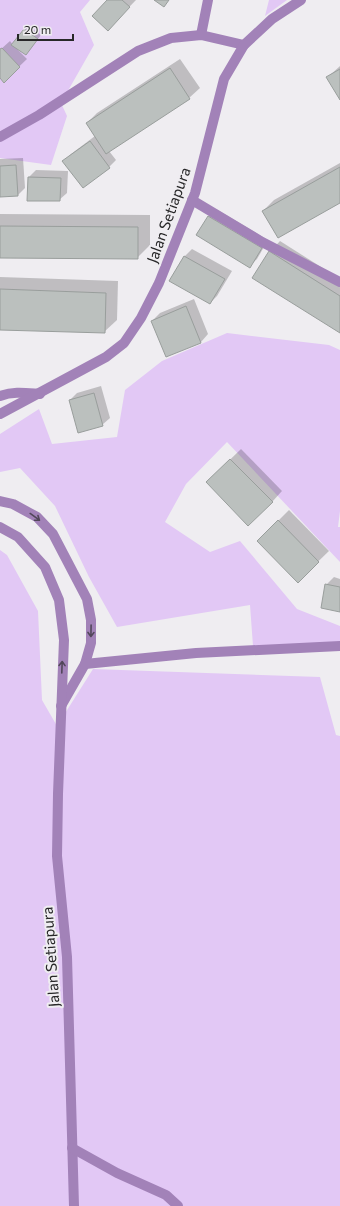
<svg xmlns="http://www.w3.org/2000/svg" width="340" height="1206" viewBox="0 0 340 1206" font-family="Commissioner,sans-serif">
  <rect width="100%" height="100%" fill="#efedf1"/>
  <g fill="#e2c8f5">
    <polygon points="0,0 90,0 80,12 94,45 61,103 67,116 51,165 0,158"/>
    <polygon points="269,0 287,0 265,16"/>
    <polygon points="227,333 329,345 340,350 340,511 338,527 340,527 340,562 227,442 186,484 165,522 210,552 240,541 297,609 340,626 340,647 253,646 250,605 117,627 89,577 55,506 20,468 0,472 0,434 39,409 52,444 117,437 125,390 162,361"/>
    <polygon points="0,550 7,555 38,611 42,700 57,726 93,669 320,677 336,735 340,736 340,1206 0,1206"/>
  </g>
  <g fill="#0003">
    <polygon points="108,0 136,0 108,29"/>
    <polygon points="28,26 41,35 29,50 17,49 27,59 4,81 0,77 0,50 10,41 13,45"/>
    <polygon points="180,59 200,88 189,98 109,151 116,160 109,167 64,161 71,154 95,136 87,123 97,113"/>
    <polygon points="340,66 340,98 328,77"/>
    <polygon points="23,158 25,188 18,195 0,196 0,159"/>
    <polygon points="340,163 340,202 263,211 274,200"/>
    <polygon points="36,170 68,171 67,193 59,200 29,177"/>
    <polygon points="216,209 268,240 257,259 249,266 197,235 209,216"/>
    <polygon points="0,214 150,215 150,245 137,258 0,257"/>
    <polygon points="280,241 340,279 340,331 270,252"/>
    <polygon points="192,249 232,271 217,296 210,303 171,281 185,256"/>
    <polygon points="0,277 118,281 117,320 104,332 0,329"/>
    <polygon points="194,299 208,334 201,342 167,356 152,321 160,313"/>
    <polygon points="101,386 110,418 102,425 70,400 77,393"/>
    <polygon points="241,449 282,491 272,502 207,482"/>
    <polygon points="289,510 329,551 298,581 258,541"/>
    <polygon points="334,577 340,579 340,611 326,585"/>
  </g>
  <g fill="#bbc0be" stroke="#999e9c">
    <polygon points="107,0 122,0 130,7 108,31 92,16"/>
    <polygon points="154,0 169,0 164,7"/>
    <polygon points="24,29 38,39 26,55 11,45"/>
    <polygon points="2,48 20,67 4,83 0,78 0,49"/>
    <polygon points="170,68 190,99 106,154 86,123"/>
    <polygon points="340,69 340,100 326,77"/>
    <polygon points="90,141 110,168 83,188 62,161"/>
    <polygon points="16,165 18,196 0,197 0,166"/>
    <polygon points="340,167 340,203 278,238 262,211"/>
    <polygon points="28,177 61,178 60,201 27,201"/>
    <polygon points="208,216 262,248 250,268 196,235"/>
    <polygon points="0,226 138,227 138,259 0,258"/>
    <polygon points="269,251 340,296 340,333 252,278"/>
    <polygon points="184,256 225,279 210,304 169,281"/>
    <polygon points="0,289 106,293 105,333 0,330"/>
    <polygon points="186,306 201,343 166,357 151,321"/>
    <polygon points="94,393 103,426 78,433 69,400"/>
    <polygon points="230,459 273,502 248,526 206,482"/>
    <polygon points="278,520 319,562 298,583 257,541"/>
    <polygon points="325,584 340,587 340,612 321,608"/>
  </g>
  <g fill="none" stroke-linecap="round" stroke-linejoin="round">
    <g stroke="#a282b8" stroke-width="10">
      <polyline points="201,35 208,0"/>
      <polyline points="0,137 39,115 138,51 171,38 201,35 244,45"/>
      <polyline points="192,200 262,242 340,282"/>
      <path d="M 0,396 C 13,391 26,393 40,394"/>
      <polyline points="0,414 106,357 124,343 141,318 159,283 195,193 224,79 244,45 272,19 301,0"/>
      <polyline points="0,501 13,504 37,517 53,534 87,599 91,620 91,643 85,664 61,706"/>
      <polyline points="0,527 18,537 45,567 59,600 64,640 58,794 57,856 67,957 74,1206"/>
      <polyline points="85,664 196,653 340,646"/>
      <polyline points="72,1148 117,1173 166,1195 178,1206"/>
    </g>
  </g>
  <defs><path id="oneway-shaft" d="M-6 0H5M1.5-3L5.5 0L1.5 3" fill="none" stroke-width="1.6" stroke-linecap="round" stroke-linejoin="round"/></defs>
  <g stroke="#52475a">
    <use href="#oneway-shaft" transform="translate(35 517) rotate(36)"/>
    <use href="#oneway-shaft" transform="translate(91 631) rotate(91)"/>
    <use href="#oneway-shaft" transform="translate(62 667) rotate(-88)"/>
  </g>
  <g text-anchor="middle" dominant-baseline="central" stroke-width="4" stroke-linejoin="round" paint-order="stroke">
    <g font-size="15" fill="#272728" stroke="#efedf1">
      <text transform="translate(168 215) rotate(-70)">Jalan Setiapura</text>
      <text transform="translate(50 957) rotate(-94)">Jalan Setiapura</text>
    </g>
  </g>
  <path d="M18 34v6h55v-6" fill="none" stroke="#272728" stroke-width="2"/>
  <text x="24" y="34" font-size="12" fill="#272728" stroke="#efedf1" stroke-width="3" paint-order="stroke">20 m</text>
</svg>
